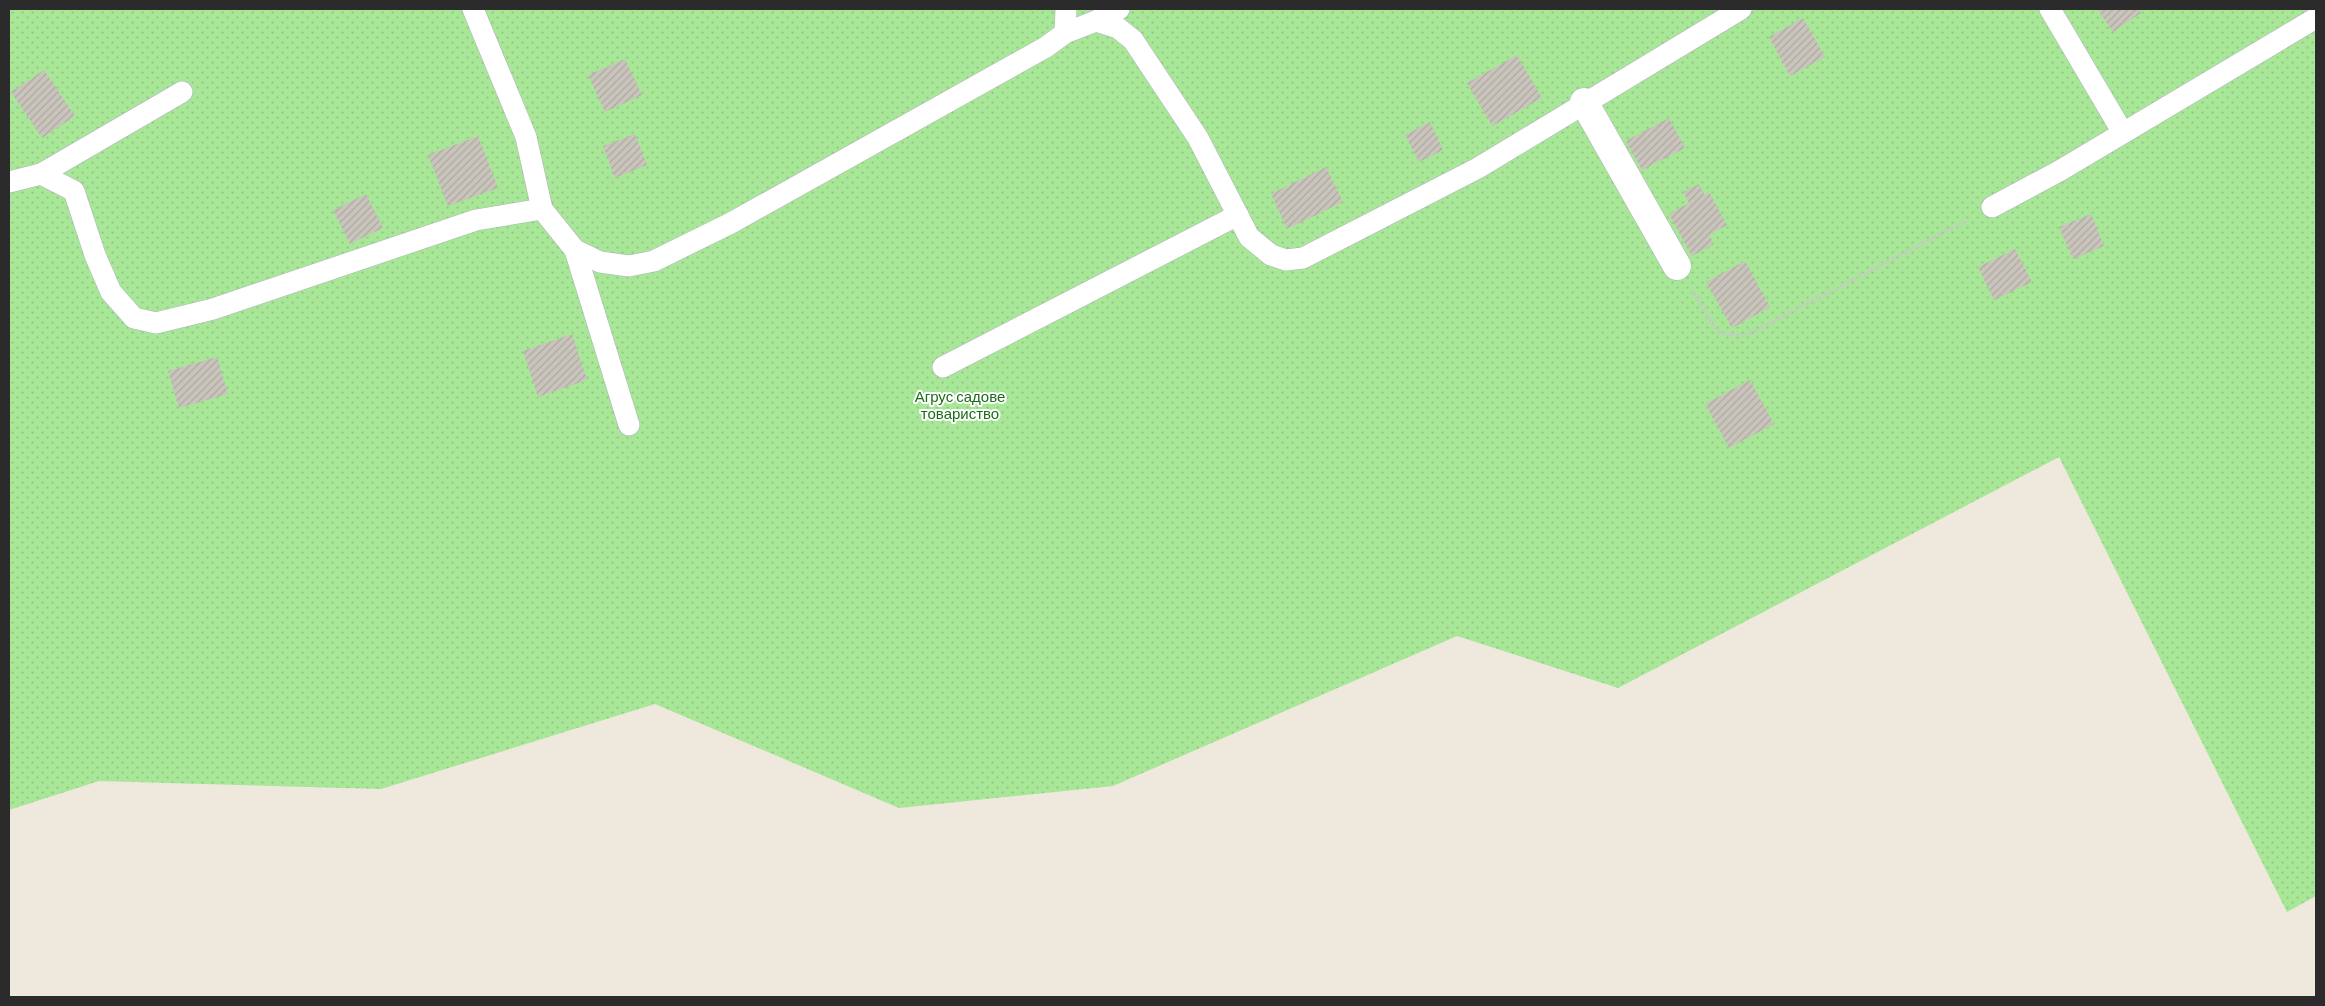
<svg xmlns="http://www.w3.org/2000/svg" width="2325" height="1006" viewBox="0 0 2325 1006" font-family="Barlow,sans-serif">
  <defs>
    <pattern id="grass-dots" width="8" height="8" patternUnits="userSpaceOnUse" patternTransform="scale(1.25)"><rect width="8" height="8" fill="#a8e797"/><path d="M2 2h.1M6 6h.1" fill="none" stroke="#91c682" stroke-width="1.8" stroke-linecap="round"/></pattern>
    <pattern id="building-hatch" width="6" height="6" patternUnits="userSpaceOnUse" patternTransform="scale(1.25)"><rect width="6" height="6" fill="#c9c5bc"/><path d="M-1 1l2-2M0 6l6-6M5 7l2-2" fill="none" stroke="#ada9a2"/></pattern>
  </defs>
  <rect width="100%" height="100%" fill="#eee8dd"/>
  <polygon fill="url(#grass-dots)" points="9,9 2316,9 2316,896 2287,912 2059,457 1618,688 1457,636 1113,786 899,808 655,704 381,789 99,781 9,810"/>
  <g fill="url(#building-hatch)">
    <polygon points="2097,9 2138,9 2141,13 2113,32"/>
    <polygon points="1803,18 1825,57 1790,76 1769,37"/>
    <polygon points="1517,55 1542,98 1492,126 1467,83"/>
    <polygon points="625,59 642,95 605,112 588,75"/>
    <polygon points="44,70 75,116 42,138 11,92"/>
    <polygon points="1669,118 1685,148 1642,170 1626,141"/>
    <polygon points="1430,122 1443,150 1419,162 1405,135"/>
    <polygon points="635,134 647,165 615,178 603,146"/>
    <polygon points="478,136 498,188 448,206 428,155"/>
    <polygon points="1326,167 1343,202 1287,229 1271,194"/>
    <polygon points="1699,184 1704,195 1709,192 1727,225 1709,235 1714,244 1692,256 1669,214 1689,203 1683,192"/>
    <polygon points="366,194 383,228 350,244 333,210"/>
    <polygon points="2091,214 2104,246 2073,259 2059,227"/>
    <polygon points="2015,249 2032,282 1994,300 1978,267"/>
    <polygon points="1745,261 1770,307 1732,328 1706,282"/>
    <polygon points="572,334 587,380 538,397 523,351"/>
    <polygon points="217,357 228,394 179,408 168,371"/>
    <polygon points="1750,380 1774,424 1729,448 1705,404"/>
  </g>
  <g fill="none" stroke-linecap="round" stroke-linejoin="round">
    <defs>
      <g id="service">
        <polyline points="473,9 526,137 542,209 575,250 600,262 629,266 654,261 731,223 1046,47 1065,33 1096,21 1119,9"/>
        <polyline points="2050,9 2123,133"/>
        <polyline points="1096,21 1118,28 1133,40 1198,138 1249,237 1271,255 1286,260 1303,258 1478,168 1741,9"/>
        <polyline points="1065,33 1066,9"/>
        <polyline points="41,174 182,92"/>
        <polyline points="9,182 41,174 74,191 95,255 111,292 134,318 156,323 213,309 476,220 542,209"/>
        <polyline points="1992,207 2061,170 2316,18"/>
        <polyline points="575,250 629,425"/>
        <polyline points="943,367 1238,215"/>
      </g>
      <polyline id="minor" points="1584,102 1677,266"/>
    </defs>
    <use href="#service" stroke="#b1b1bf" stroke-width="22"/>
    <use href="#minor" stroke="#b1b1bf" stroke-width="29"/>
    <polyline stroke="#c8c8c8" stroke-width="3" stroke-dasharray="4 2.5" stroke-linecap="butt" points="1693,292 1719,333 1745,336 1966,221"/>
    <use href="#service" stroke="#fff" stroke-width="21"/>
    <use href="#minor" stroke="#fff" stroke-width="28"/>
  </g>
  <g text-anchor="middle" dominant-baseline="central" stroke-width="4" stroke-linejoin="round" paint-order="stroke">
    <g font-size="15" fill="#1e6c17" stroke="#fff">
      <text x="960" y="396">Агрус садове<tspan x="960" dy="17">товариство</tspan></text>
    </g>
  </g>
  <rect width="2325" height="1006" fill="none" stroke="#2b2b2b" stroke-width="20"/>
</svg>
